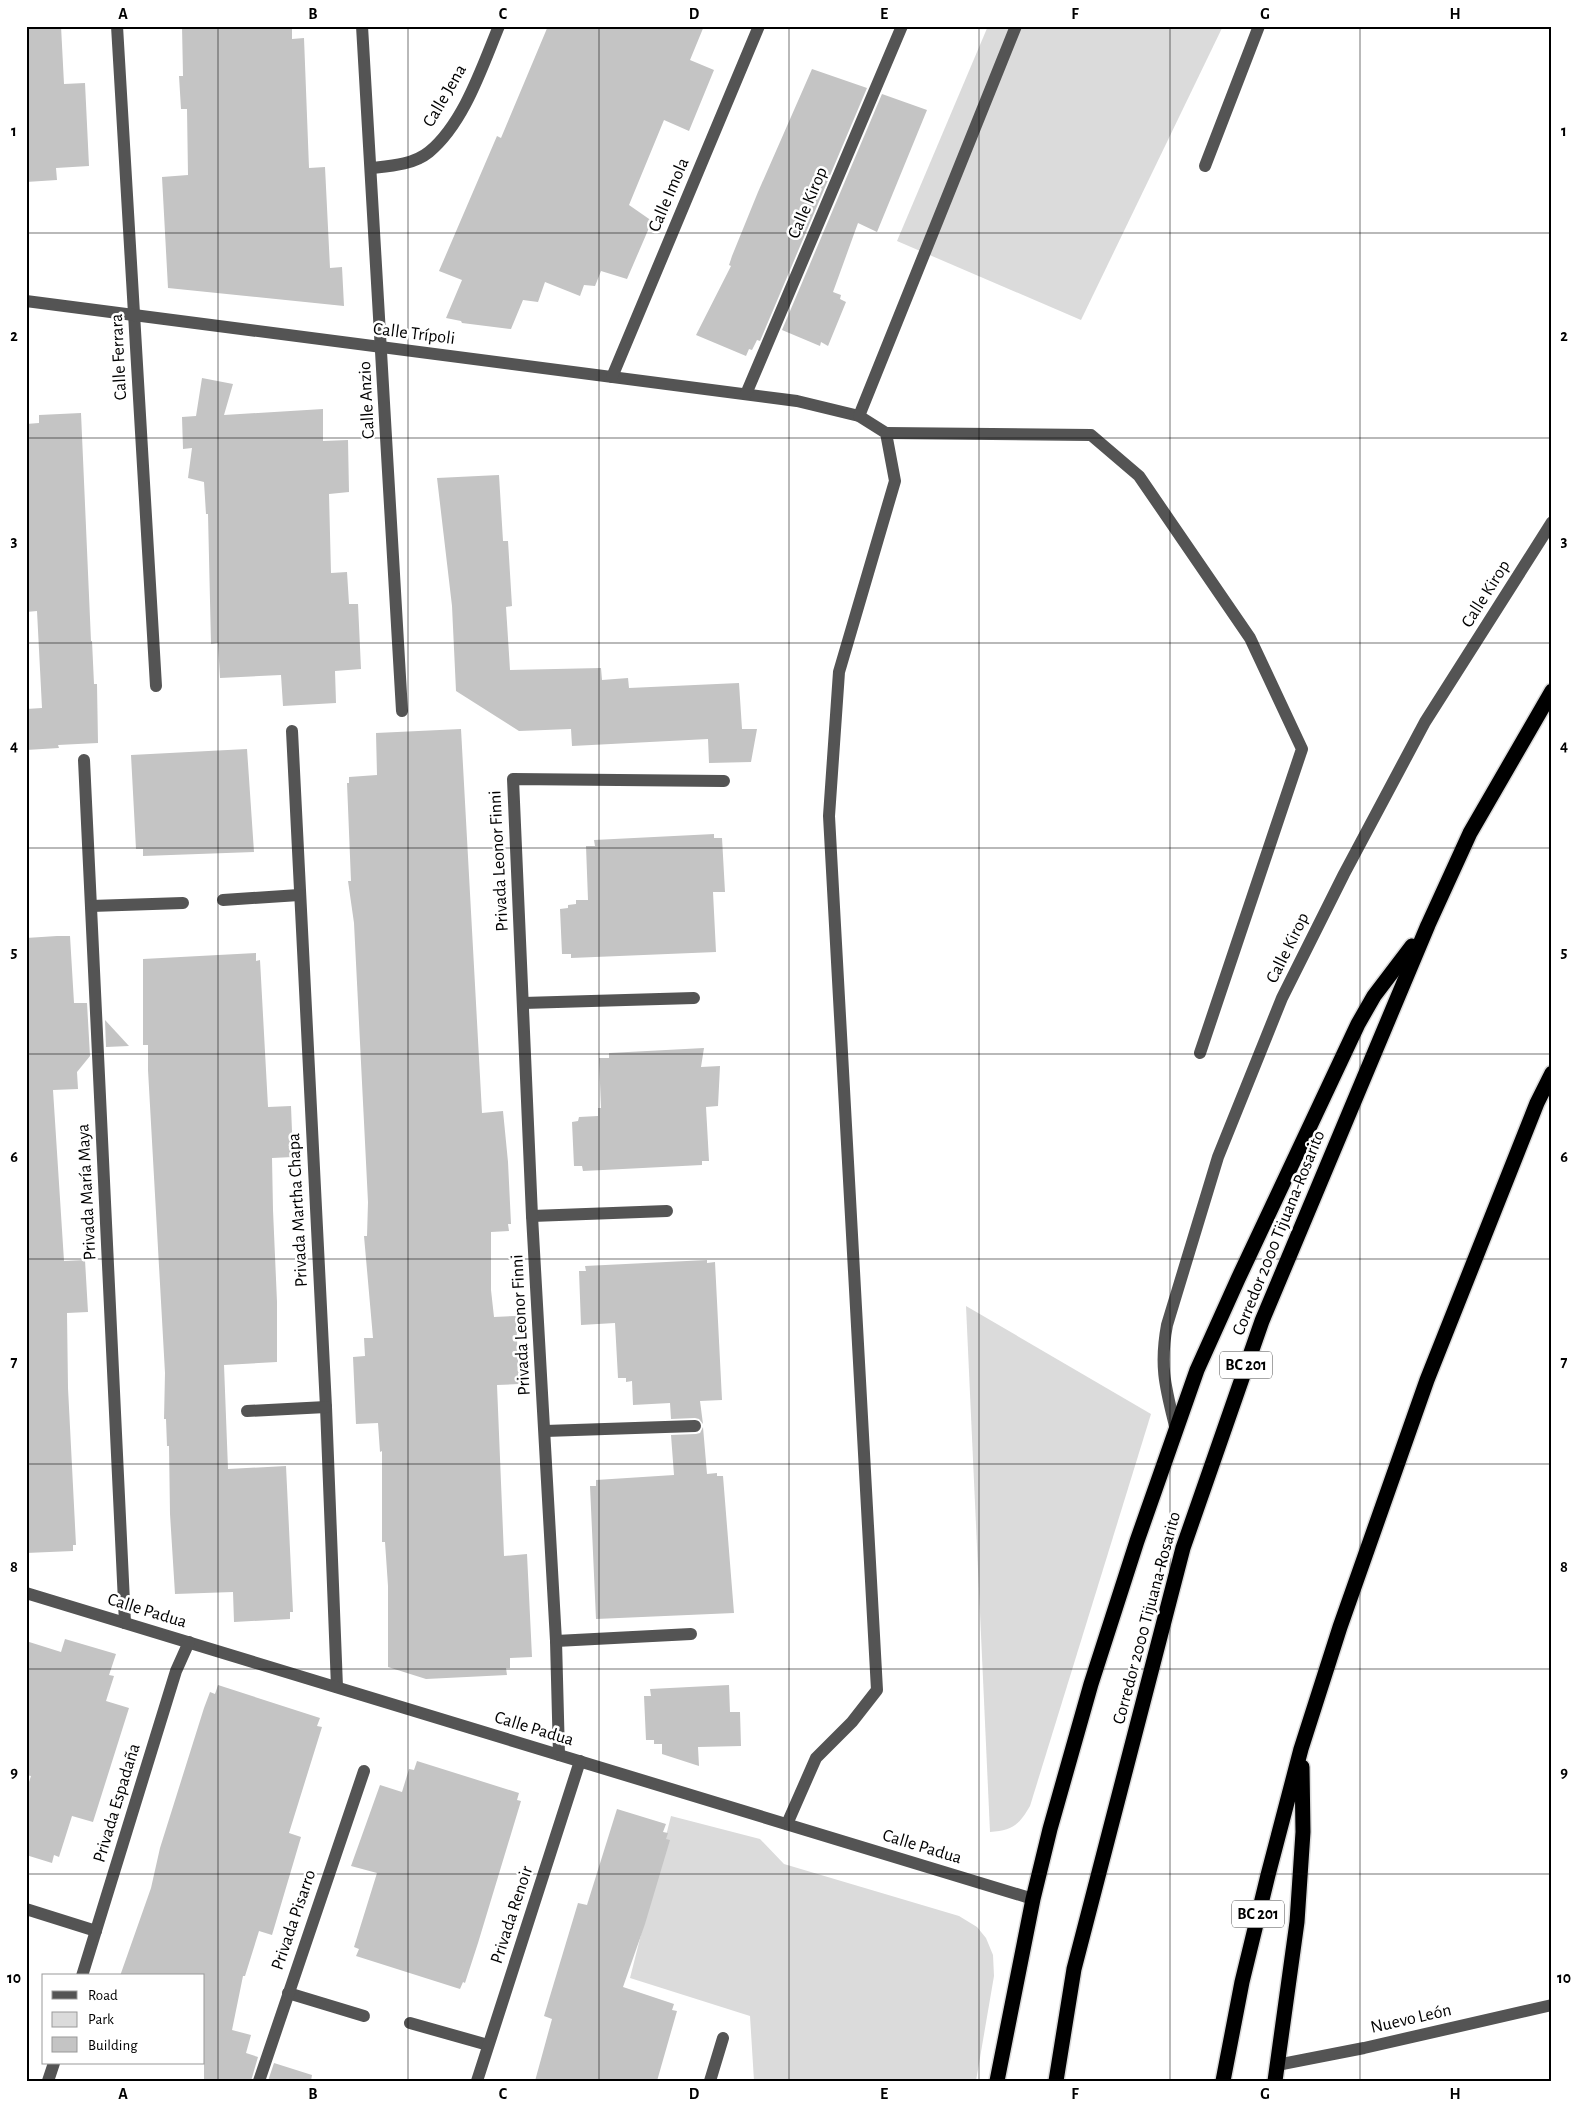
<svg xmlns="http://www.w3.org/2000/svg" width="1578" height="2107" viewBox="0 0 1578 2107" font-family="'Alegreya Sans',sans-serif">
  <rect width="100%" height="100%" fill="#fff"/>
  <g fill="#dbdbdb">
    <polygon points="988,26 1223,26 1081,320 897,241"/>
    <path d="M 966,1306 L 1151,1414 L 1030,1806 C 1019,1825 1012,1831 990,1832 Z"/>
    <polygon points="671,1816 760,1839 784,1864 959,1916 977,1927 986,1938 993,1955 994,1976 976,2081 754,2081 750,2016 630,1978"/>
  </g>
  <g fill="#c4c4c4">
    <polygon points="26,26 61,26 64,84 85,83 89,166 56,168 57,180 26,182"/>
    <polygon points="182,26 292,26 292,39 304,38 309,168 325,167 330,268 342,267 344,306 168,288 162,177 188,175 187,109 181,109 179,76 183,76"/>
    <polygon points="548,26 704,26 690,60 714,70 689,131 664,120 629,205 652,221 627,279 601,271 595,286 584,285 580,296 545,282 538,302 523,300 511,329 462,323 461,321 446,318 462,280 439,271 497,136 501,138"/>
    <polygon points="812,69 867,88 760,341 757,340 752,350 749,349 746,356 696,335 731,266 729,265 732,256 758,192"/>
    <polygon points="882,94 927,110 877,232 858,223 833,292 841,295 840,299 846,302 828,346 821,342 820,346 782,330"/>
    <polygon points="202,378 233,384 224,415 323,409 323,441 348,440 349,492 329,494 331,573 347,572 349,604 358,604 361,669 335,671 336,703 283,706 281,675 220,678 218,643 211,644 208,514 206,514 204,482 188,478 192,448 183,449 182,417 196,416"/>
    <polygon points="81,413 91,641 92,641 94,684 97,684 98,743 58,745 59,748 26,750 26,709 42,708 37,611 26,612 26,424 39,423 39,415"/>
    <polygon points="499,475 503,541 508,541 512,606 506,607 510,670 601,668 602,680 628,678 629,688 739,683 742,729 757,729 751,762 709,763 708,739 572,746 571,729 519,731 456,691 452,606 437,478"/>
    <polygon points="461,729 482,1113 503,1111 508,1162 511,1224 508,1224 509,1231 491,1232 491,1290 494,1317 516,1316 519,1384 497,1385 504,1556 527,1554 532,1657 510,1658 510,1668 506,1668 507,1675 426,1679 388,1667 388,1586 385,1542 382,1542 382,1451 380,1452 378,1423 356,1424 353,1357 365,1356 364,1338 373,1338 364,1236 367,1236 368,1202 354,923 348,881 351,881 347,783 349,783 349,777 377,775 376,733"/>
    <polygon points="247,749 254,852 143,856 143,849 136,849 131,755"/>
    <polygon points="714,834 714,838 722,838 725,892 713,892 716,952 571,958 571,954 562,954 560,909 568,908 568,905 576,904 576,900 588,900 586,846 595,846 594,840"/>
    <polygon points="57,936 70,936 74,1003 87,1003 90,1056 77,1072 78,1089 53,1090 64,1261 85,1260 88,1312 67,1313 68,1388 76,1545 73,1545 73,1551 26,1553 26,938"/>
    <polygon points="256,953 256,961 260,960 268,1107 291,1106 293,1157 272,1158 273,1210 277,1302 277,1362 224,1365 228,1469 286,1466 293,1612 290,1612 290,1619 234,1622 233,1592 175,1594 170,1514 169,1446 167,1446 166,1419 164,1419 165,1373 148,1070 148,1045 143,1045 143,959"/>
    <polygon points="105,1020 129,1046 106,1047"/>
    <polygon points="704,1048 701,1067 720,1066 718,1106 706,1107 709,1161 702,1161 702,1165 583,1171 582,1166 574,1166 572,1122 578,1121 579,1117 598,1116 598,1108 601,1108 599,1058 609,1058 609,1053"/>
    <polygon points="707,1260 707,1263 715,1262 722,1400 700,1401 703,1424 699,1419 695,1418 671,1419 670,1403 633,1405 632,1381 626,1382 626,1378 618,1378 615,1323 581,1325 579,1271 586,1271 585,1266"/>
    <polygon points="703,1427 707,1474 717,1473 717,1476 723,1476 734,1613 596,1619 590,1486 596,1486 596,1480 674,1475 671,1435 696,1434 700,1433"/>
    <polygon points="65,1639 116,1654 109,1675 114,1676 106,1701 129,1708 93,1822 72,1816 59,1857 54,1855 52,1863 26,1855 26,1791 31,1776 26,1775 26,1641 61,1652"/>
    <polygon points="218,1685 320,1718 317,1726 322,1727 289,1833 301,1837 272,1935 259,1931 245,1976 243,1976 232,2030 251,2035 246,2053 258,2057 251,2081 204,2081 204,1976 120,1976 151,1888 160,1848 204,1708 210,1692 215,1694"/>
    <polygon points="729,1685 730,1712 740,1712 741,1746 698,1747 699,1766 662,1754 662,1744 654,1744 654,1740 646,1740 644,1696 651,1696 650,1689"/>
    <polygon points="417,1761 519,1793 517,1800 521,1801 478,1943 465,1983 463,1982 460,1989 356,1956 359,1949 354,1947 377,1873 351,1866 380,1785 402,1792 409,1769 414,1770"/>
    <polygon points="617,1809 666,1824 663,1832 668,1833 666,1839 670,1840 645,1924 623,1987 674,2004 672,2010 677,2011 657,2081 535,2081 552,2019 544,2016 578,1903 587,1905"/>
    <polygon points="274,2063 312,2075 311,2081 268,2081"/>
  </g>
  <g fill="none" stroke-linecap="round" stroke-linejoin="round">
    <defs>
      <g id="highway">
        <polyline points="997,2081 1033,1899 1050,1829 1091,1684 1137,1541 1197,1370 1238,1279 1358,1024 1374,996 1412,946"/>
        <polyline points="1056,2081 1074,1969 1183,1548 1262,1321 1428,925 1470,833 1552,691"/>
        <polyline points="1223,2081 1242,1982 1268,1875 1301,1749 1340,1627 1427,1380 1537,1103 1552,1073"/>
        <polyline points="1275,2081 1297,1922 1303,1832 1302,1767"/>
      </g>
    </defs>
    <use href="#highway" stroke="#dbdbdb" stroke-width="18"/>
    <g stroke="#545454" stroke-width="12">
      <polyline points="117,26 156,686"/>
      <polyline points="362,26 402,711"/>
      <polyline points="1205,166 1259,26"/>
      <path d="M 371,168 C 390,166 413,165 429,152 C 464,123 482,67 499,26"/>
      <polyline points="26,301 797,401 859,416 886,433 895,481 839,672 829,816 877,1690 852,1722 816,1758 787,1824"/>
      <polyline points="612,377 759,26"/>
      <polyline points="746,394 902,26"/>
      <polyline points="859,416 1016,26"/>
      <polyline points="886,433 1091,435 1139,476 1250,638 1302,749 1200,1053"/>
      <polyline points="292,731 326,1407 337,1687"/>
      <polyline points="84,760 125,1623"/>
      <polyline points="223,900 299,895"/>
      <polyline points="91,906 183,903"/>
      <polyline points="523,1003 694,998"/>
      <polyline points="532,1216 667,1211"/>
      <polyline points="247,1411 326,1407"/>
      <path d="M 1176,1430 C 1166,1389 1159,1368 1167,1325 L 1218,1157 L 1282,998 L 1344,874 L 1425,722 L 1552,522"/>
      <polyline points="545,1431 695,1426"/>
      <polyline points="26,1593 1033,1899"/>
      <polyline points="556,1641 691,1634"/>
      <polyline points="559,1755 556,1641 532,1216 513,779 724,781"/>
      <polyline points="26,1909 96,1931"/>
      <polyline points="82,1976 176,1671 189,1642"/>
      <polyline points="288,1993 364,2016"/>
      <polyline points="410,2023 488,2045"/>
      <polyline points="1277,2065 1364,2048 1552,2005"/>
      <polyline points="48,2081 54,2063"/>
      <polyline points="259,2081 364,1771"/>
      <polyline points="477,2081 580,1761"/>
      <polyline points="710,2081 723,2038"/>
    </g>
    <use href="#highway" stroke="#000" stroke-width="15"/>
  </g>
  <path fill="none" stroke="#000" stroke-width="1" stroke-opacity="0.55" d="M 218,26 L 218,2081M 408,26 L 408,2081M 599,26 L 599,2081M 789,26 L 789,2081M 979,26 L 979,2081M 1170,26 L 1170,2081M 1360,26 L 1360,2081M 26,233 L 1552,233M 26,438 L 1552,438M 26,643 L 1552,643M 26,848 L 1552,848M 26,1054 L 1552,1054M 26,1259 L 1552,1259M 26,1464 L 1552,1464M 26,1669 L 1552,1669M 26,1874 L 1552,1874"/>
  <g text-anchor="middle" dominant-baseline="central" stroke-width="5" stroke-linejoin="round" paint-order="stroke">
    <g fill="#fff" stroke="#4c4c4c" stroke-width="1">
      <rect x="1220" y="1351.5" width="52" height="27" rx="4"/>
      <rect x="1232" y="1900.5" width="52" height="27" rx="4"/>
    </g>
    <g font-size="16" font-weight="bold" fill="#000">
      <text x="1246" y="1365">BC 201</text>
      <text x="1258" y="1914">BC 201</text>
    </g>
    <g font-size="18" fill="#000" stroke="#fff">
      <text transform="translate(445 96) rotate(-60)">Calle Jena</text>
      <text transform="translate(669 195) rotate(-67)">Calle Imola</text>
      <text transform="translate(808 203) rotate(-67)">Calle Kirop</text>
      <text transform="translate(414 334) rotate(7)">Calle Trípoli</text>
      <text transform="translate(119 357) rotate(-93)">Calle Ferrara</text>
      <text transform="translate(367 400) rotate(-93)">Calle Anzio</text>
      <text transform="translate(1486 594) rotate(-58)">Calle Kirop</text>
      <text transform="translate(499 861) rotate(-93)">Privada Leonor Finni</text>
      <text transform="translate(1288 948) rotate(-64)">Calle Kirop</text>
      <text transform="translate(87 1192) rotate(-93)">Privada María Maya</text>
      <text transform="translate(298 1210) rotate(-93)">Privada Martha Chapa</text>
      <text transform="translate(1279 1233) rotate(-68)">Corredor 2000 Tijuana-Rosarito</text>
      <text transform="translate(521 1325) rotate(-93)">Privada Leonor Finni</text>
      <text transform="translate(147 1611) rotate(17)">Calle Padua</text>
      <text transform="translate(1147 1618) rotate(-75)">Corredor 2000 Tijuana-Rosarito</text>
      <text transform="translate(534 1729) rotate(17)">Calle Padua</text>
      <text transform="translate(117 1803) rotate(-73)">Privada Espadaña</text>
      <text transform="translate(922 1847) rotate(17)">Calle Padua</text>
      <text transform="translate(512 1915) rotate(-72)">Privada Renoir</text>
      <text transform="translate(294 1920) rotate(-71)">Privada Pisarro</text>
      <text transform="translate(1411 2019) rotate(-13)">Nuevo León</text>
    </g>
  </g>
  <rect width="1578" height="2107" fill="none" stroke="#ffffff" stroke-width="55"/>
  <rect x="42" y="1974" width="162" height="90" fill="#ffffff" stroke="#999999"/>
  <rect x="52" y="1991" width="25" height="8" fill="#545454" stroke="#999999"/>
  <text x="88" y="2000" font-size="15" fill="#000000">Road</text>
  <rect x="52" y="2012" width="25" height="15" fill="#dbdbdb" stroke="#999999"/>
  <text x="88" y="2024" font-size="15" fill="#000000">Park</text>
  <rect x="52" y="2037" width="25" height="15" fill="#c4c4c4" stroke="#999999"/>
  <text x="88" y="2050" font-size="15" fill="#000000">Building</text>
  <rect x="28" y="28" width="1522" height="2052" fill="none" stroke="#000" stroke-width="2"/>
  <g font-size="16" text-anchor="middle" font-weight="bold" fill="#000">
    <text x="123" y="19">A</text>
    <text x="313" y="19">B</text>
    <text x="503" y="19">C</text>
    <text x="694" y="19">D</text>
    <text x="884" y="19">E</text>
    <text x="1075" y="19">F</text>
    <text x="1265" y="19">G</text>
    <text x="1455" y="19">H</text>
    <text x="14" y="136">1</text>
    <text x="1564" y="136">1</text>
    <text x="14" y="341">2</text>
    <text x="1564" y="341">2</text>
    <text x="14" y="546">3</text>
    <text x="1564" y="546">3</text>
    <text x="14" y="751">4</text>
    <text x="1564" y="751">4</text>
    <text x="14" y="957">5</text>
    <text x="1564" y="957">5</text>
    <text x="14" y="1162">6</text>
    <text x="1564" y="1162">6</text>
    <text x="14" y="1367">7</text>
    <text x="1564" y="1367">7</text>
    <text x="14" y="1572">8</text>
    <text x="1564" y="1572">8</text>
    <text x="14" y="1777">9</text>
    <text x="1564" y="1777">9</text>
    <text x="14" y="1983">10</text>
    <text x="1564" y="1983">10</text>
    <text x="123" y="2099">A</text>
    <text x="313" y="2099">B</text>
    <text x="503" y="2099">C</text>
    <text x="694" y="2099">D</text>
    <text x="884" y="2099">E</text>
    <text x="1075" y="2099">F</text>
    <text x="1265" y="2099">G</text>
    <text x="1455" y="2099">H</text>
  </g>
</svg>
